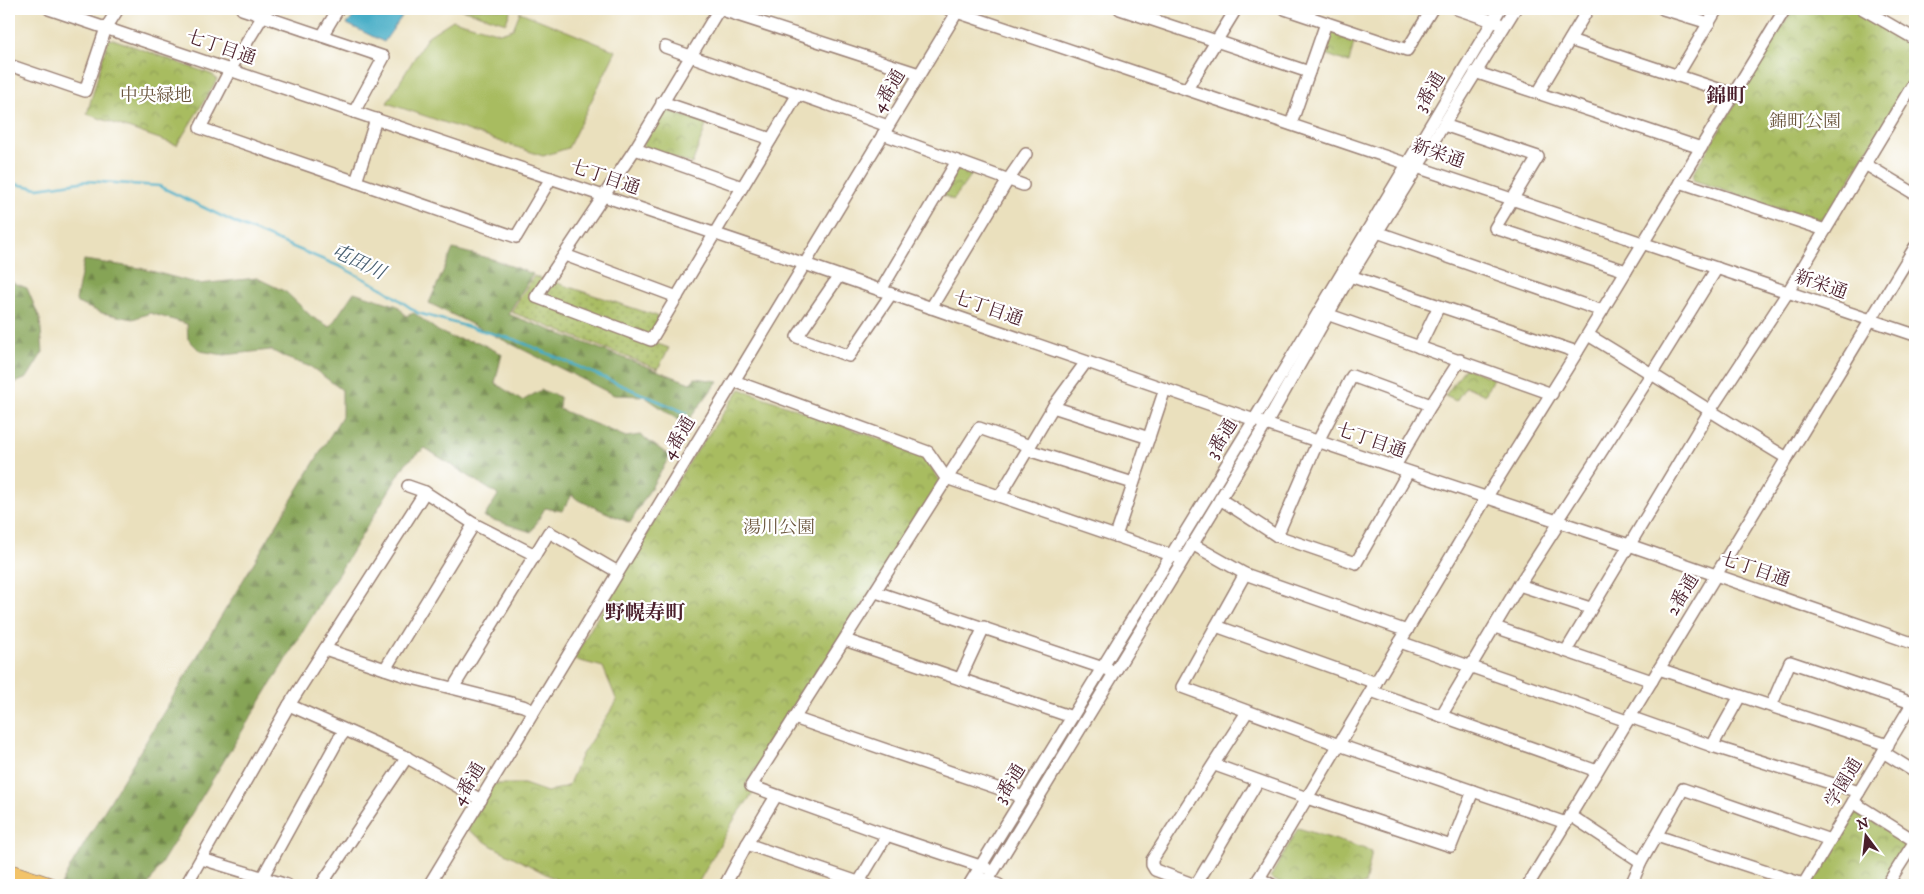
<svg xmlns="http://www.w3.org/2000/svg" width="1924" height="894" viewBox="0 0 1924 894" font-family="'IM FELL DW Pica','Noto Serif JP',serif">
  <defs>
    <pattern id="grass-dots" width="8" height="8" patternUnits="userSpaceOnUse" patternTransform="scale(1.25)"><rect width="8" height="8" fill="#a8bc61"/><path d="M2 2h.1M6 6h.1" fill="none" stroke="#8b9850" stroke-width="1.8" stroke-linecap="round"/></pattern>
    <pattern id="forest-firs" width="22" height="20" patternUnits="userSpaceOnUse" patternTransform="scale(1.25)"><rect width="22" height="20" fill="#86a457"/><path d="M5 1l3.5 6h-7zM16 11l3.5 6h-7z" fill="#708548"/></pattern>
    <pattern id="park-crowns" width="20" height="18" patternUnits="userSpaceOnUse" patternTransform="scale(1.25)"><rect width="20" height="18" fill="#a8bc61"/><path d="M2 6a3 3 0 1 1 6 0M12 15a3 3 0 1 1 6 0" fill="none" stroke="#8b9850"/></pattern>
  </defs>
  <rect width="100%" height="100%" fill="#fff"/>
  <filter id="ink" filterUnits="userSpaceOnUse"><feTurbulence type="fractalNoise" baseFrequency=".02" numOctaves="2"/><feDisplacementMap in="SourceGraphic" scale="10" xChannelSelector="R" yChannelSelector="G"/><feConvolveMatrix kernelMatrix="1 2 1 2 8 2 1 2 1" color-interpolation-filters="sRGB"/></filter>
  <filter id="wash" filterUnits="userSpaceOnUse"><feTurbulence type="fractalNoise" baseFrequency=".0096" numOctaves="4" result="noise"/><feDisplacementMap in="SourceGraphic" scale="20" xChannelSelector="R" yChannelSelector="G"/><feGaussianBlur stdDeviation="1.12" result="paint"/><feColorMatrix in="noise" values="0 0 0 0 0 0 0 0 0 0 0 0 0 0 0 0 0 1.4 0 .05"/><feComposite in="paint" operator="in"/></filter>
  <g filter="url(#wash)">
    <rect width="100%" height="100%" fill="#eae0bd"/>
    <g fill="url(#grass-dots)" stroke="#796e46">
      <polygon points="534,276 545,280 533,300 669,348 658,369 511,312"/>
      <polygon points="554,282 660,317 649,335 545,296"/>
    </g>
    <g fill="url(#forest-firs)" stroke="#686241">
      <polygon points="453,249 492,259 533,274 508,314 690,383 695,378 718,381 685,425 644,396 614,395 429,303"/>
      <polygon points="84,260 140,268 199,284 257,278 286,292 312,317 330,327 354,292 398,306 406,316 414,313 438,331 453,338 478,342 502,354 495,383 522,401 541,390 560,397 559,409 626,437 640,435 670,456 630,523 578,500 572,495 562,511 545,508 531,532 484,517 498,495 425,448 406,463 148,885 61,885 68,871 342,416 342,390 311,367 286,358 271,350 224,355 200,351 188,339 187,324 150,313 133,319 102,313 77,303 76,300"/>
      <polygon points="9,281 27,288 40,319 43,352 27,378 12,384 9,383"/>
    </g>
    <g fill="url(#park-crowns)" stroke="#796e46">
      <polygon points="1793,9 1855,9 1915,45 1915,72 1826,219 1817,222 1693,180 1694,172"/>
      <polygon points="1329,29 1355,38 1349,63 1320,52"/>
      <polygon points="113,39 213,75 217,80 177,145 87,114 108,40"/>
      <polygon points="665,110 707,123 692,164 644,147 643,144"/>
      <polygon points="958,169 972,174 953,200 943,195"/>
      <polygon points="1465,368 1493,378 1485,395 1466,386 1456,401 1445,396"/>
      <polygon points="740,389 922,454 941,482 745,786 754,792 735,818 697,885 567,885 492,846 465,828 492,784 524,784 547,792 568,786 582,754 617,701 603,667 573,659 686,467"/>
      <polygon points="1854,810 1909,844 1883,885 1807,885"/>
      <polygon points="1298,828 1372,851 1365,885 1284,885 1270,878"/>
    </g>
    <g fill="#a8bc61" stroke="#796e46">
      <polygon points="461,9 511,9 506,23"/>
      <polygon points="520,12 616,51 568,148 543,156 387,103 428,36 453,20 500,33 513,29"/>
    </g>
    <polygon fill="#46adc6" stroke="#486678" points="361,9 407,9 384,42 347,24"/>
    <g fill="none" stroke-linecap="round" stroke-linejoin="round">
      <polyline stroke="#46adc6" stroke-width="2.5" points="9,183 38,188 87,181 159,186 240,225 341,267 382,288 418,313 516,340 686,413"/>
    </g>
  </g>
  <g filter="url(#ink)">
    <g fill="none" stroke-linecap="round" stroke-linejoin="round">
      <defs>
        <g id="minor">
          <polyline points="49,9 805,264 1266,424 1629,545 1915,644"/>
          <polyline points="242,9 384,57 354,112"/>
          <polyline points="267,9 230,70 200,128 516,237 551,178"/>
          <polyline points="719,9 635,149 536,297 651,340 798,94"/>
          <polyline points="719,9 919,74"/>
          <polyline points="948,9 1915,335"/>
          <polyline points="1120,9 1309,72"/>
          <polyline points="1285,9 1407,50 1432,9"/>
          <polyline points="1457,9 1498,23"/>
          <polyline points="1663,9 1709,23"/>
          <polyline points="1863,9 1915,39"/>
          <polyline points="322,36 338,9"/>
          <polyline points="1570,40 1733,94"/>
          <polyline points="665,47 888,126"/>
          <polyline points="9,65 85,91 106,28 118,9"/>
          <polyline points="1475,72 1701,148"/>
          <polyline points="1677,76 1717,9"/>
          <polyline points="1187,89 1236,9"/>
          <polyline points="1538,93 1588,9"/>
          <polyline points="662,102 771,139"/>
          <polyline points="1291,124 1326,23"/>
          <polyline points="1444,125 1538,157 1495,228 1626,271"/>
          <polyline points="883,134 1023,185"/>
          <polyline points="635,149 742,187"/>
          <polyline points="1865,164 1915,194"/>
          <polyline points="356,182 376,119"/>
          <polyline points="1680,182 1825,230"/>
          <polyline points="1377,232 1602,311"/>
          <polyline points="565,255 677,297"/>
          <polyline points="839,276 797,337 849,356 891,294"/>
          <polyline points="1350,276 1577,352"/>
          <polyline points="881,290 957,161"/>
          <polyline points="931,308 1008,180 1026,154"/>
          <polyline points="1321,312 1552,394"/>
          <path d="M 1588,335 C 1655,375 1720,418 1787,458"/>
          <polyline points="1419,347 1439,306"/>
          <polyline points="734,381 928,452 946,478 1177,557"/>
          <polyline points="1053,407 1149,438"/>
          <polyline points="1028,450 1133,483"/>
          <polyline points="1395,466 1431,405 1460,360"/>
          <polyline points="408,486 425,492 474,524 535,555"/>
          <polyline points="1000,496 1053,407 1086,362"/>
          <polyline points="1220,499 1277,536 1356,563 1408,472"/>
          <polyline points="1556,522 1652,373 1717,268"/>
          <polyline points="1116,536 1165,389"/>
          <polyline points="1277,536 1318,441 1352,376 1431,405"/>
          <polyline points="1192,544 1245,574 1407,631"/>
          <polyline points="1245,574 1182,687 1339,745 1566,823"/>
          <polyline points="1519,585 1590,608"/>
          <polyline points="876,592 1109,670"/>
          <polyline points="1216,626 1376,683"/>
          <polyline points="1495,627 1652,681"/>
          <polyline points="845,640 1072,717"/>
          <polyline points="1400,642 1627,721"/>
          <polyline points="325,649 412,678 523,706 534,711"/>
          <polyline points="1566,651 1709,412 1788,292 1915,81"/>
          <polyline points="385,669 474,524"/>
          <polyline points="1659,669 1888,745"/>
          <polyline points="960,679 984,627"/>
          <polyline points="453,688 549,532 618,572"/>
          <polyline points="1371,691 1597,771"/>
          <polyline points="289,705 406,757 481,800"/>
          <polyline points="1771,706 1790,662 1915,704"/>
          <polyline points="1441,716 1519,585 1559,523"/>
          <polyline points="1630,717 1712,746 1859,792"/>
          <polyline points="794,718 1023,797"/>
          <polyline points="1712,746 1740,696"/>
          <polyline points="1883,752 1915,772"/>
          <polyline points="1215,765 1307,798 1451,846 1473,791"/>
          <polyline points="1853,802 1915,841"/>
          <polyline points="1570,815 1641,862"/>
          <polyline points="1657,836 1803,884"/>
          <polyline points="747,844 867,885"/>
          <polyline points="202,859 287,885"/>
          <polyline points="986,868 887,835 751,786 979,428 1030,446"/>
          <polyline points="262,878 338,740 345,731"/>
          <polyline points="981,878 999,885"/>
          <polyline points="1259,878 1272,885"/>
          <polyline points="186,885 289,705 425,492"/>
          <polyline points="321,885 407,757"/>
          <polyline points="429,885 959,9"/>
          <polyline points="725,885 747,844 776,796"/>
          <polyline points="857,885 887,835"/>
          <polyline points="969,885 1254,420 1500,9"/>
          <polyline points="985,885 1266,424 1344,286 1515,9"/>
          <polyline points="1195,885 1155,870 1152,865 1152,860 1247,712"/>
          <polyline points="1196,885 1258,781"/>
          <polyline points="1255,885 1486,498 1577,352 1785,9"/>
          <polyline points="1528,885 1915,247"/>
          <polyline points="1631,885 1641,862 1683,789 1830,840"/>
          <polyline points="1803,885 1915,699"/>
          <polyline points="1887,885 1915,841"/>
        </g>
        <polyline id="major" points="9,871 51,885"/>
      </defs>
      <use href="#minor" stroke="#9a8074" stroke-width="14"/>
      <use href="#major" stroke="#9a8074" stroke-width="16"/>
      <use href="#minor" stroke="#fff" stroke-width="11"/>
      <use href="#major" stroke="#f2c36a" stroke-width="14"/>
    </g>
  </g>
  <g text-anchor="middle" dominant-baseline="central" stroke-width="4.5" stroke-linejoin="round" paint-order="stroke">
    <g font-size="18" fill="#4a1f2b" stroke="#fff">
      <text transform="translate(221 48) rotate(19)">七丁目通</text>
      <text transform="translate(889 91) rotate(-59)">4番通</text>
      <text transform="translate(1430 92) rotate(-59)">3番通</text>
      <text transform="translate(1438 154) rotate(19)">新栄通</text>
      <text transform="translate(605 178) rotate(19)">七丁目通</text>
      <text transform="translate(1821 285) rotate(19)">新栄通</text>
      <text transform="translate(988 309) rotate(19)">七丁目通</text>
      <text transform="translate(679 438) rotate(-59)">4番通</text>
      <text transform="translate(1222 439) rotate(-58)">3番通</text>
      <text transform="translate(1371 441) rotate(19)">七丁目通</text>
      <text transform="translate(1755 570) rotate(19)">七丁目通</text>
      <text transform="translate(1683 595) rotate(-59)">2番通</text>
      <text transform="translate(1844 783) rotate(-59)">学園通</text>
      <text transform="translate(469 784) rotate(-59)">4番通</text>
      <text transform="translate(1010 784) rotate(-58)">3番通</text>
    </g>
    <g font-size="18" fill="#6b563e" stroke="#fff">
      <text x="156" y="96">中央緑地</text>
      <text x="1805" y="122">錦町公園</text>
      <text x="779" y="528">湯川公園</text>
    </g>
    <g font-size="19" font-style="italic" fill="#485f71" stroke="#fff">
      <text transform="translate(358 262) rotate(26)">屯田川</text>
    </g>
    <g font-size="20" font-weight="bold" fill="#4a1f2b" stroke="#fff">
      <text x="1726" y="96">錦町</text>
      <text x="645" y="613">野幌寿町</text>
    </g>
  </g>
  <rect width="1924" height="894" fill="none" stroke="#fff" stroke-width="30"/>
  <g transform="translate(1866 836) rotate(345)" stroke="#ffffff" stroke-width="4" paint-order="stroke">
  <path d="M0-4L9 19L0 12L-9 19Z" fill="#4a1f2b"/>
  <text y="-8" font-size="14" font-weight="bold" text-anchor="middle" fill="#4a1f2b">N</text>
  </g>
</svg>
